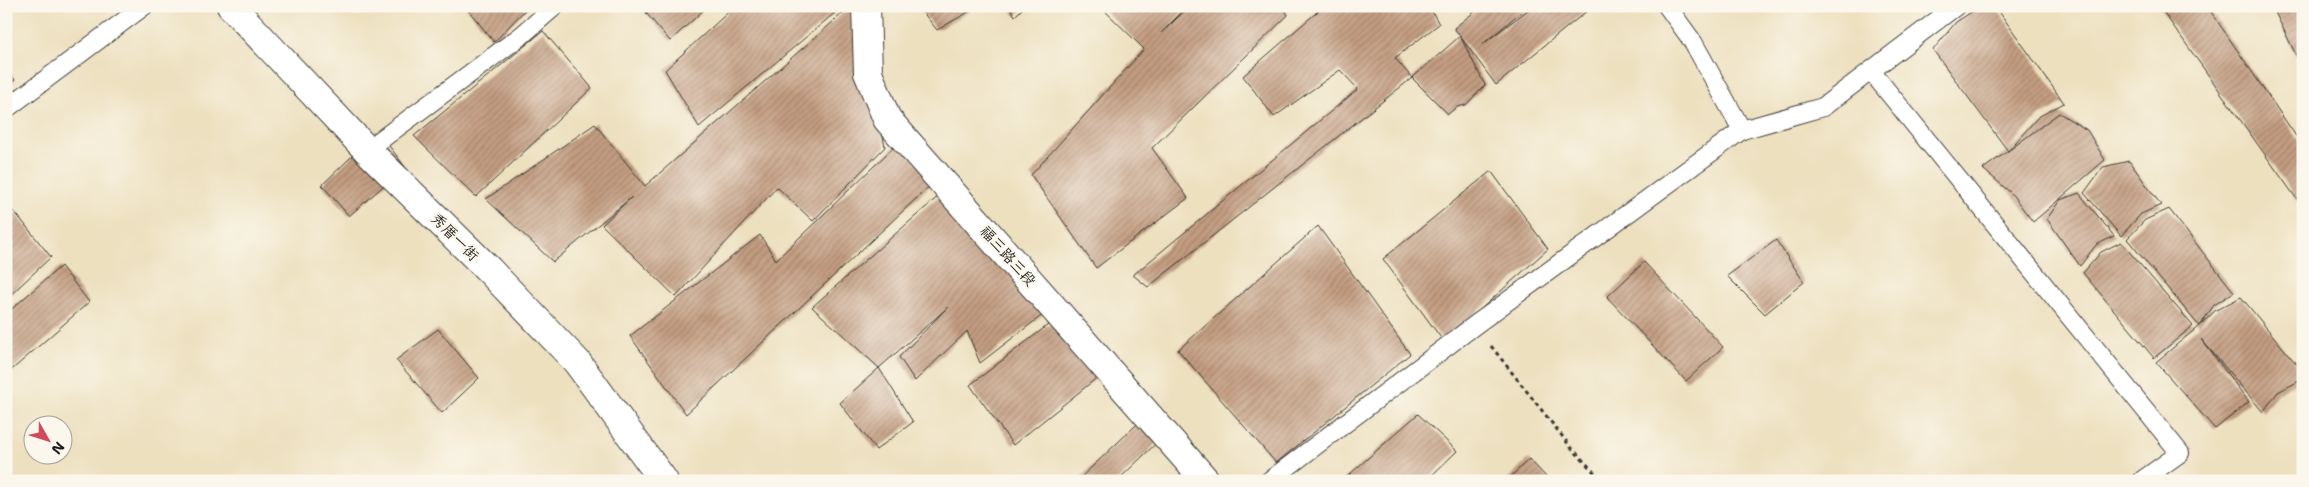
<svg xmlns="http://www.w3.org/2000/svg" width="2309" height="487" viewBox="0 0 2309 487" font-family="'Shantell Sans','LXGW WenKai TC',sans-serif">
  <defs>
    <pattern id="building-hatch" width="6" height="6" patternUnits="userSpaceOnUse" patternTransform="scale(1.25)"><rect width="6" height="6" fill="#c39d81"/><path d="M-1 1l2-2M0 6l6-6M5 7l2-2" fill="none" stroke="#9e7f69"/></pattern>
  </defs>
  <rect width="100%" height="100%" fill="#fbf7ec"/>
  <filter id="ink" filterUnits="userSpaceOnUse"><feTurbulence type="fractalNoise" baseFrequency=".02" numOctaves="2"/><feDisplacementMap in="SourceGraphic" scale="10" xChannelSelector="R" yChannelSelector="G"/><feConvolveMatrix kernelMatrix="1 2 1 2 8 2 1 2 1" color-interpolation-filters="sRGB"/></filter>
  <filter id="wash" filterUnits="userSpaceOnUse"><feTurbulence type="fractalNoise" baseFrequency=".0096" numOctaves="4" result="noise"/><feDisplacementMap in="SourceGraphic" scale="20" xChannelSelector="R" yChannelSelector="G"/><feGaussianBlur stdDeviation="1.12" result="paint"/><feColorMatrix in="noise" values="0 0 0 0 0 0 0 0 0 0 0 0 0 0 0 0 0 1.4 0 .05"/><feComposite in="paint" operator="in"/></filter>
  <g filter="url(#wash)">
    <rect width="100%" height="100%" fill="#ede0bf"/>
    <g id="blocks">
      <g fill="url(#building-hatch)">
        <polygon points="465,6 529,6 494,42"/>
        <polygon points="655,6 708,6 670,41 646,13"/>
        <polygon points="735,6 843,6 699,127 665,70"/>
        <polygon points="851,6 858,6 885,147 813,221 777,187 676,297 602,225 632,197 553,262 486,199 595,124 645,186"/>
        <polygon points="918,6 979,6 937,30"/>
        <polygon points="1009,6 1025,6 1015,16"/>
        <polygon points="1100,6 1188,6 1161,33 1190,6 1283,6 1288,15 1152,148 1188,198 1096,268 1031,175 1144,49"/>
        <polygon points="1324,6 1429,6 1439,24 1395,58 1412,78 1148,287 1133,275 1358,89 1340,70 1274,117 1243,76"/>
        <polygon points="1482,6 1528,6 1483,44 1533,6 1593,6 1496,85 1460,36 1485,85 1466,105 1457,107 1448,114 1412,78 1460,36 1454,28"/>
        <polygon points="1981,6 1995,6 2064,103 2038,117 2008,151 2059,113 2087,130 2105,160 2033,222 2011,193 1983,169 2008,151 1933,50 1956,22"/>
        <polygon points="2159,6 2207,6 2300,142 2303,141 2303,204 2301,205"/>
        <polygon points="2272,6 2303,6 2303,53 2297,57"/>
        <polygon points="543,31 592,88 476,197 414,136"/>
        <polygon points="6,69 15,80 6,86"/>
        <polygon points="378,131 405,167 349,216 322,185"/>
        <polygon points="898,143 935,181 686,414 630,336 760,235 776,260"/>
        <polygon points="2129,161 2161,205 2141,214 2121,236 2084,193 2103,167"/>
        <polygon points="1491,171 1548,249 1444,342 1383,259"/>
        <polygon points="949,187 1058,303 980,363 967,331 915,381 899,357 948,307 879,368 913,422 876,450 840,403 879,368 812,307"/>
        <polygon points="2079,193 2114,236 2096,245 2080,266 2047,219 2060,200"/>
        <polygon points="2169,209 2234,292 2214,305 2199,326 2216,310 2241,297 2303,372 2303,379 2278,392 2263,412 2201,339 2249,402 2215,429 2156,362 2199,326 2127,239 2145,220"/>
        <polygon points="14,211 51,257 6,299 6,219"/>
        <polygon points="1318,226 1410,354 1276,463 1178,350"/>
        <polygon points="1776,240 1804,282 1765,314 1727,276"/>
        <polygon points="2121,242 2193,326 2154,358 2083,273 2101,252"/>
        <polygon points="1644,262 1723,347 1686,381 1607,297"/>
        <polygon points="61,266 89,302 6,375 6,314"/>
        <polygon points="1070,308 1108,369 1013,445 970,385"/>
        <polygon points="438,329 479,378 442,413 396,360"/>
        <polygon points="1154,408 1167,433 1117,481 1077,481"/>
        <polygon points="1418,414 1457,451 1426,481 1342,481"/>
        <polygon points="1529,459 1550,481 1506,481"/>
      </g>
    </g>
  </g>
  <g filter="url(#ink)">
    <use href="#blocks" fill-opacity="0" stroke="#3b3934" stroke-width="1"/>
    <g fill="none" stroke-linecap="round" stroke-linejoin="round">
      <defs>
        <g id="service">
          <polyline points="1667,6 1693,42 1742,130"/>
          <polyline points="1871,71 2180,453 2141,481"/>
          <polyline points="6,109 144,6"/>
          <polyline points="367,150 522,35 555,6"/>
          <polyline points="1269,481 1475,325 1742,130 1823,107 1956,6"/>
        </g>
        <g id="tertiary">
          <polyline points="231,6 367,150 489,270 577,362 664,481"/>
          <polyline points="866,6 868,73 887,119 1206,481"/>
        </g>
      </defs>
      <use href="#service" stroke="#3b3934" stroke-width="20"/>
      <use href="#tertiary" stroke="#3b3934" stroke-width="30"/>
      <polyline stroke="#3b3934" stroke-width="3" stroke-dasharray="4 4" stroke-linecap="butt" points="1491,346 1570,446 1602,481"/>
      <use href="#service" stroke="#fff" stroke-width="18"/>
      <use href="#tertiary" stroke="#fff" stroke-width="28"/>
    </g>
  </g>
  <g text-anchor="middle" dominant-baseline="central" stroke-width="5" stroke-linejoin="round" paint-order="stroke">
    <g font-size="15" fill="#1c1c1c" stroke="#fbf7ec">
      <text transform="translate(455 237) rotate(45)">秀厝一街</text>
      <text transform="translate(1008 256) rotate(48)">福三路三段</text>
    </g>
  </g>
  <rect width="2309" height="487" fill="none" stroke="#fbf7ec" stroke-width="25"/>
  <g transform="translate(48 440) rotate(129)"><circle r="24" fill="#fbf7ec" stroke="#a29f99"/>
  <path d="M0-4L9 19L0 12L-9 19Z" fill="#d1495b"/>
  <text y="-8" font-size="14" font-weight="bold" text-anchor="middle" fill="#1c1c1c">N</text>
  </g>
</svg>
